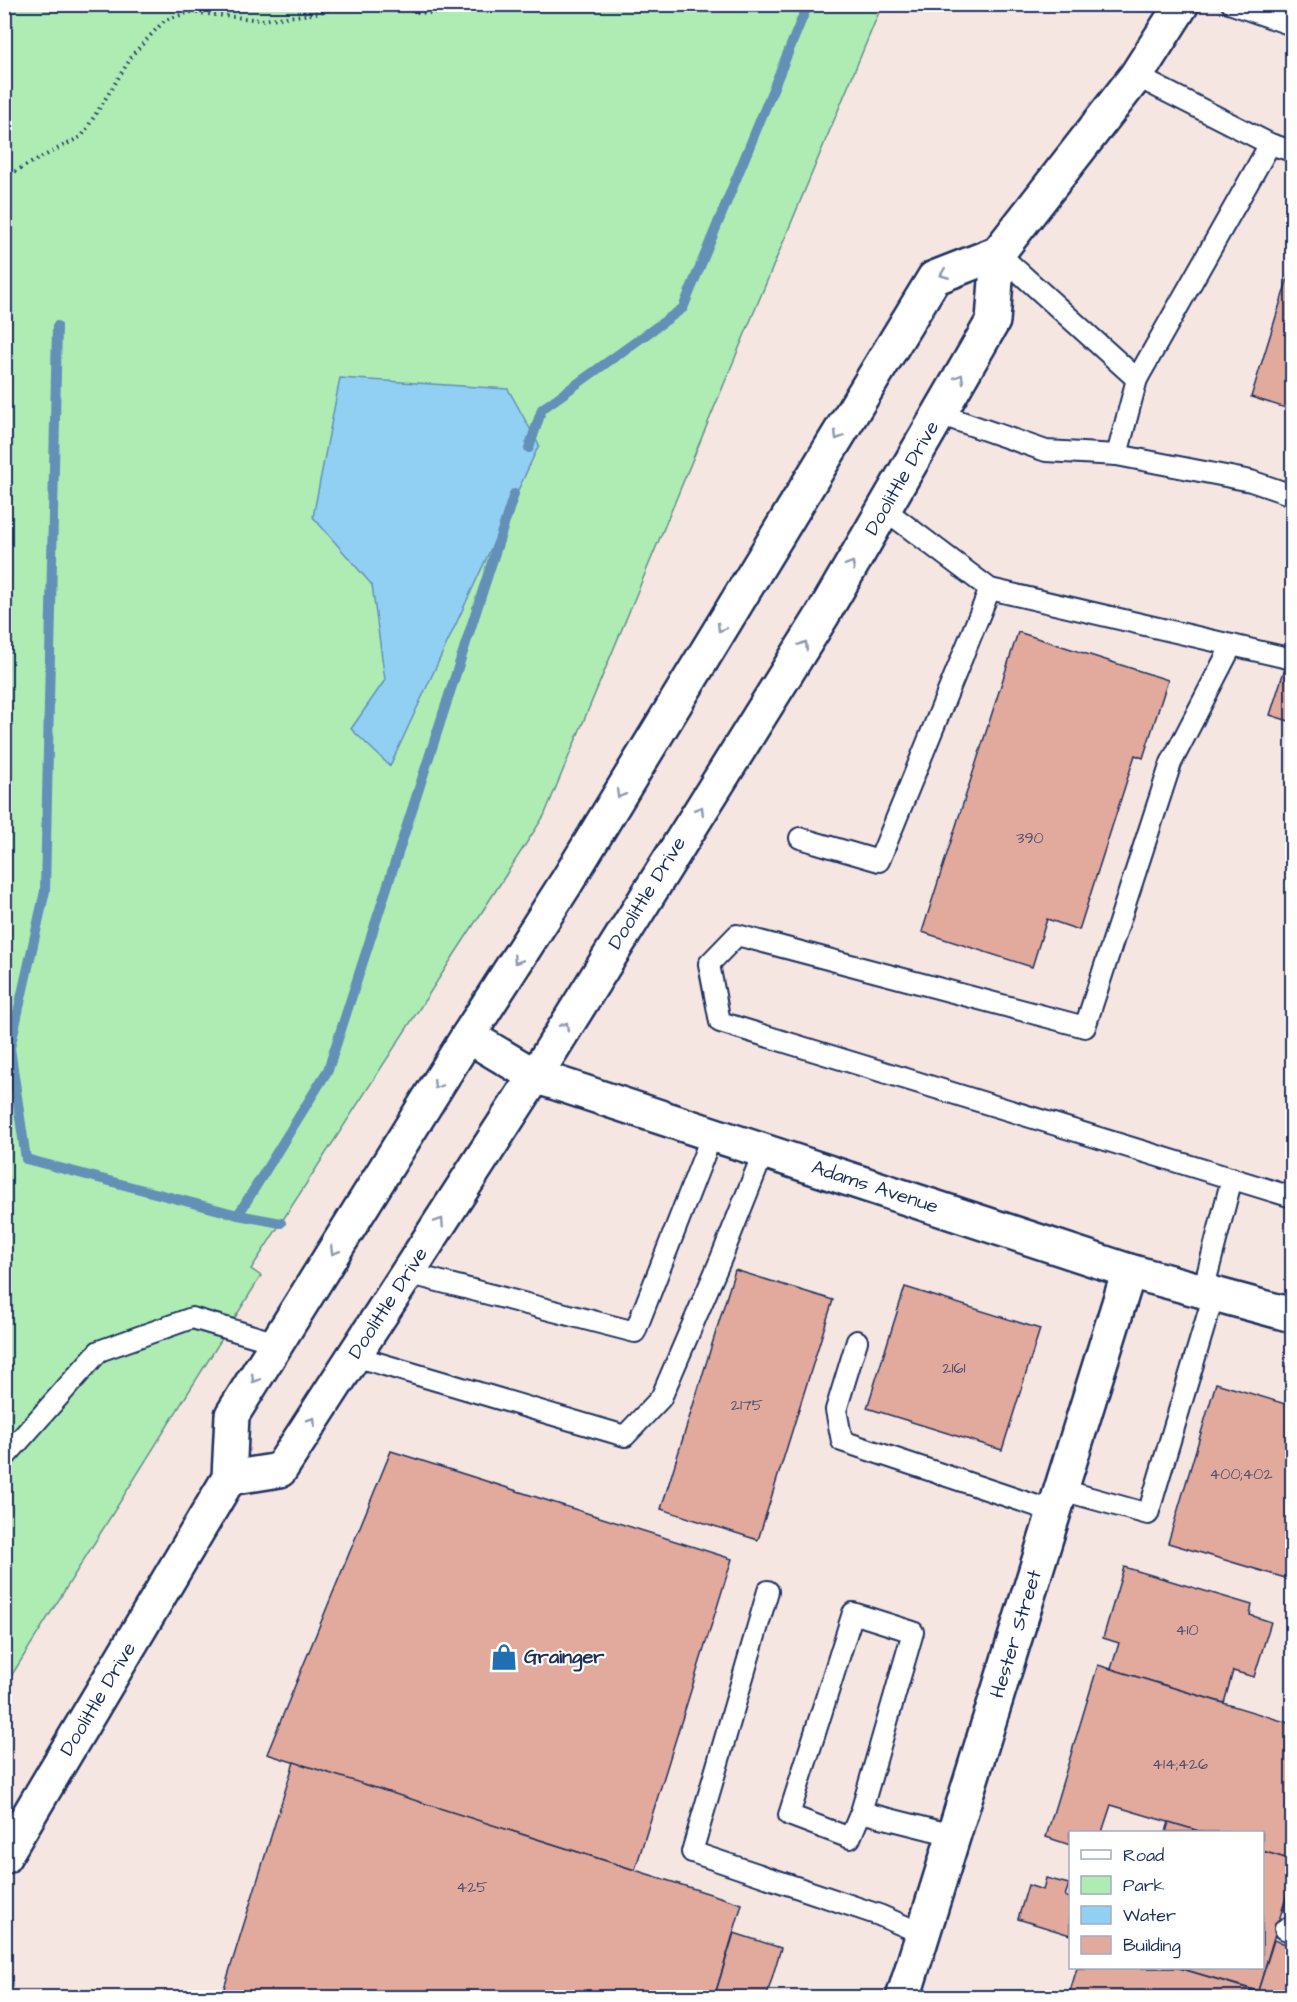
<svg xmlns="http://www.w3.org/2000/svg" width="1297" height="2002" viewBox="0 0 1297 2002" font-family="'Architects Daughter',sans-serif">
  <rect width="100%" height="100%" fill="#f6e6e1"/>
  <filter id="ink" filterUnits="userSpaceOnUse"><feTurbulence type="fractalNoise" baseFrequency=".0167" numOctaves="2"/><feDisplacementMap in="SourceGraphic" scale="12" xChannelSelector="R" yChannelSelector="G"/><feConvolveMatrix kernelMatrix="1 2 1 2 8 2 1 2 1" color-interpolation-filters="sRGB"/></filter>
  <g filter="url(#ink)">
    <polygon fill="#aeecb3" stroke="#648e88" stroke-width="1.5" points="5,5 882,5 544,816 251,1269 261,1276 5,1686"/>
    <polygon fill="#92d0f3" stroke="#6290b7" stroke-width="1.5" points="340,378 508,389 539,445 390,766 351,729 385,680 372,585 313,517"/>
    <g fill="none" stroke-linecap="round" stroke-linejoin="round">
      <g stroke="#6290b7" stroke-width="10">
        <polyline points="57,326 45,891 10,1048 26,1159 238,1215 328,1070 514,494"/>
        <polyline points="529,448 542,409 683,308 808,4"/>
        <polyline points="238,1215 281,1223"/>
      </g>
    </g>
    <g fill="#e2aa9c" stroke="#1b2f5e" stroke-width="1.5">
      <polygon points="1292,265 1292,410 1251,397"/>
      <polygon points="1018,632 1168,680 1143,758 1135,755 1079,930 1047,919 1032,967 922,932"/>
      <polygon points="1284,671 1292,674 1292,722 1270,715"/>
      <polygon points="735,1270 833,1300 758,1540 661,1509"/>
      <polygon points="905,1287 1040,1329 1002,1450 867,1408"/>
      <polygon points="1216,1383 1292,1406 1292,1580 1168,1543"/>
      <polygon points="391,1451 732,1559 635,1870 267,1754"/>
      <polygon points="1124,1567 1252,1605 1250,1615 1271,1622 1254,1677 1233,1671 1224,1703 1111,1669 1119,1643 1103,1638"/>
      <polygon points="1098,1665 1292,1724 1292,1860 1262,1851 1262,1832 1202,1832 1111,1805 1102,1832 1070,1832 1070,1845 1046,1837"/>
      <polygon points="294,1762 742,1904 714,1998 221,1998"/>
      <polygon points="1169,1822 1202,1832 1166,1832"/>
      <polygon points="1262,1851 1292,1860 1292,1877 1258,1991 1179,1968 1262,1968"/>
      <polygon points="1292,1877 1292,1914 1283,1911"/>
      <polygon points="1046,1878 1069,1884 1065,1896 1070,1898 1070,1935 1018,1919 1028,1885 1043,1890"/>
      <polygon points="734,1933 781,1948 766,1998 714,1998"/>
      <polygon points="1274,1940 1292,1946 1292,1998 1279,1998 1258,1991"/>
      <polygon points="1077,1968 1179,1968 1279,1998 1068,1998"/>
    </g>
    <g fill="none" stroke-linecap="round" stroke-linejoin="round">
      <defs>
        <g id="service">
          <polyline points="1232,4 1292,25"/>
          <polyline points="1136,76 1270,144 1292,151"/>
          <polyline points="998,253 1137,379 1117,455 1251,481 1292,495"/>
          <polyline points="1137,379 1270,144"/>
          <polyline points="939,414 1046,451 1117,455"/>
          <polyline points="884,509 990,589 1292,659"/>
          <polyline points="1232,645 1171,763 1085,1027 737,935 709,964 720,1022 1292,1197"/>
          <polyline points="800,838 879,861 990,589"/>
          <polyline points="407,1273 635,1332 712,1135"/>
          <polyline points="1203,1291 1232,1178"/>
          <polyline points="857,1341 836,1410 842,1441 1055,1512"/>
          <polyline points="354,1356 625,1436 661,1398 720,1261 764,1151"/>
          <polyline points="4,1458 99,1351 192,1318 277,1343"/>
          <polyline points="1062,1490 1148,1514 1214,1294"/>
          <polyline points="768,1591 692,1852 879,1915 923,1934"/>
          <polygon points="853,1613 913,1632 861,1812 850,1838 789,1815"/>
          <polyline points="861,1812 953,1835"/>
          <polyline points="1285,1929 1292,1932"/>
        </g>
        <g id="minor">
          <polyline points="468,1036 535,1076 1129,1271 1292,1315"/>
          <polyline points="903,1998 1129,1271"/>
        </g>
        <g id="primary">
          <polyline points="229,1478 280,1470 535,1076 822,616 993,321 998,253"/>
          <polyline points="4,1857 229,1478 232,1415 468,1036 566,883 934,278 998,253 1136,76 1182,4"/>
        </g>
      </defs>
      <use href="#service" stroke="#1b2f5e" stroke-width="24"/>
      <use href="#minor" stroke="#1b2f5e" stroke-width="38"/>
      <use href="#primary" stroke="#1b2f5e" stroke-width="38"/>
      <g stroke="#1b2f5e" stroke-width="4" stroke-dasharray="1.5 4.5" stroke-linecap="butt">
        <path d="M 388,4 C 411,11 437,20 458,4"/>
        <polyline points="4,177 82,136 134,53 165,20 190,12 261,20 312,14 342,6 369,4"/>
      </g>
      <use href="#service" stroke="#fff" stroke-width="20"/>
      <use href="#minor" stroke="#fff" stroke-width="33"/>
      <use href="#primary" stroke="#fff" stroke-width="33"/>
    </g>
    <defs><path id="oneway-chevron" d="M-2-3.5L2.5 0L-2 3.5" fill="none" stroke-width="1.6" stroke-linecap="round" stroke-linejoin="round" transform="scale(1.5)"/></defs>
    <g stroke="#8d97ae">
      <use href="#oneway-chevron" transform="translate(944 274) rotate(158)"/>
      <use href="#oneway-chevron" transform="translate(960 378) rotate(-60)"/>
      <use href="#oneway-chevron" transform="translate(838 436) rotate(121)"/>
      <use href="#oneway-chevron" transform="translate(851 565) rotate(-60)"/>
      <use href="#oneway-chevron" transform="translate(721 628) rotate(121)"/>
      <use href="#oneway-chevron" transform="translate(804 645) rotate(-58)"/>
      <use href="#oneway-chevron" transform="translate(620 794) rotate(121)"/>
      <use href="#oneway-chevron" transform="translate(700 810) rotate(-58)"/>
      <use href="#oneway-chevron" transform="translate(517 960) rotate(123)"/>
      <use href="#oneway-chevron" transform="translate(565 1026) rotate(-59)"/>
      <use href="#oneway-chevron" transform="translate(437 1085) rotate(122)"/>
      <use href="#oneway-chevron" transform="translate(440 1222) rotate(-57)"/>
      <use href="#oneway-chevron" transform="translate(334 1251) rotate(122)"/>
      <use href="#oneway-chevron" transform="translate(255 1379) rotate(122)"/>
      <use href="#oneway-chevron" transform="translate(312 1421) rotate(-57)"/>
    </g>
  </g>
  <defs>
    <symbol id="shop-bare" viewBox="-9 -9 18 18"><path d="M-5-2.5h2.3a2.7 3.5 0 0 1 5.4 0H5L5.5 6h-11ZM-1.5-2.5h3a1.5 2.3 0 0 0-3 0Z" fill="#1f6fb2" stroke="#fff" stroke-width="2.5" paint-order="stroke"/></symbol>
  </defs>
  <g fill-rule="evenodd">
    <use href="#shop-bare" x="485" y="1638" width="38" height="38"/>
  </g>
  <g text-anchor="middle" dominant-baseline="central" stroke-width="4.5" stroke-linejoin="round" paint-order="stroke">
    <g font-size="16" fill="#4d4e6e">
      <text x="1030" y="838">390</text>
      <text x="954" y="1368">2161</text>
      <text x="747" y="1405">2175</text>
      <text x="1241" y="1474">400;402</text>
      <text x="1187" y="1630">410</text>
      <text x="1180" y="1764">414;426</text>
      <text x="472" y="1887">425</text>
    </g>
    <g font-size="20" fill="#1b2f5e" stroke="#fff">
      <text transform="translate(902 478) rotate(-60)">Doolittle Drive</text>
      <text transform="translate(647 893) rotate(-58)">Doolittle Drive</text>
      <text transform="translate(875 1187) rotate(18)">Adams Avenue</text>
      <text transform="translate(388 1303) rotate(-57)">Doolittle Drive</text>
      <text transform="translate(1016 1634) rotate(-73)">Hester Street</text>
      <text transform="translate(98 1699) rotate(-59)">Doolittle Drive</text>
    </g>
    <g font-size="20" font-weight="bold" fill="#1b2f5e" stroke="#fff" text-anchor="start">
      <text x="524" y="1657">Grainger</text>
    </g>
  </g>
  <rect width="1297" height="2002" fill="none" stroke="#fff" stroke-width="24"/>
  <rect x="12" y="12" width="1273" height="1978" fill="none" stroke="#1b2f5e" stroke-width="2" filter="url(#ink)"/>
  <rect x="1069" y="1831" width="195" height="138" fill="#ffffff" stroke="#a4acbf" stroke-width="1.5"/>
  <rect x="1081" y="1850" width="30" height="9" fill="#ffffff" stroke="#a4acbf" stroke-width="1.5"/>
  <text x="1123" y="1861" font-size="18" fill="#1b2f5e">Road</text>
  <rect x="1081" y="1876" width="30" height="18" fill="#aeecb3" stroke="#a4acbf" stroke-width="1.5"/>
  <text x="1123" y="1891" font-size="18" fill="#1b2f5e">Park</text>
  <rect x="1081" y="1906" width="30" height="18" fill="#92d0f3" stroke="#a4acbf" stroke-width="1.5"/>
  <text x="1123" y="1921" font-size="18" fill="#1b2f5e">Water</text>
  <rect x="1081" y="1936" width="30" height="18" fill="#e2aa9c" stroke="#a4acbf" stroke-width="1.5"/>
  <text x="1123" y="1951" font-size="18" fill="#1b2f5e">Building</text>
</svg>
